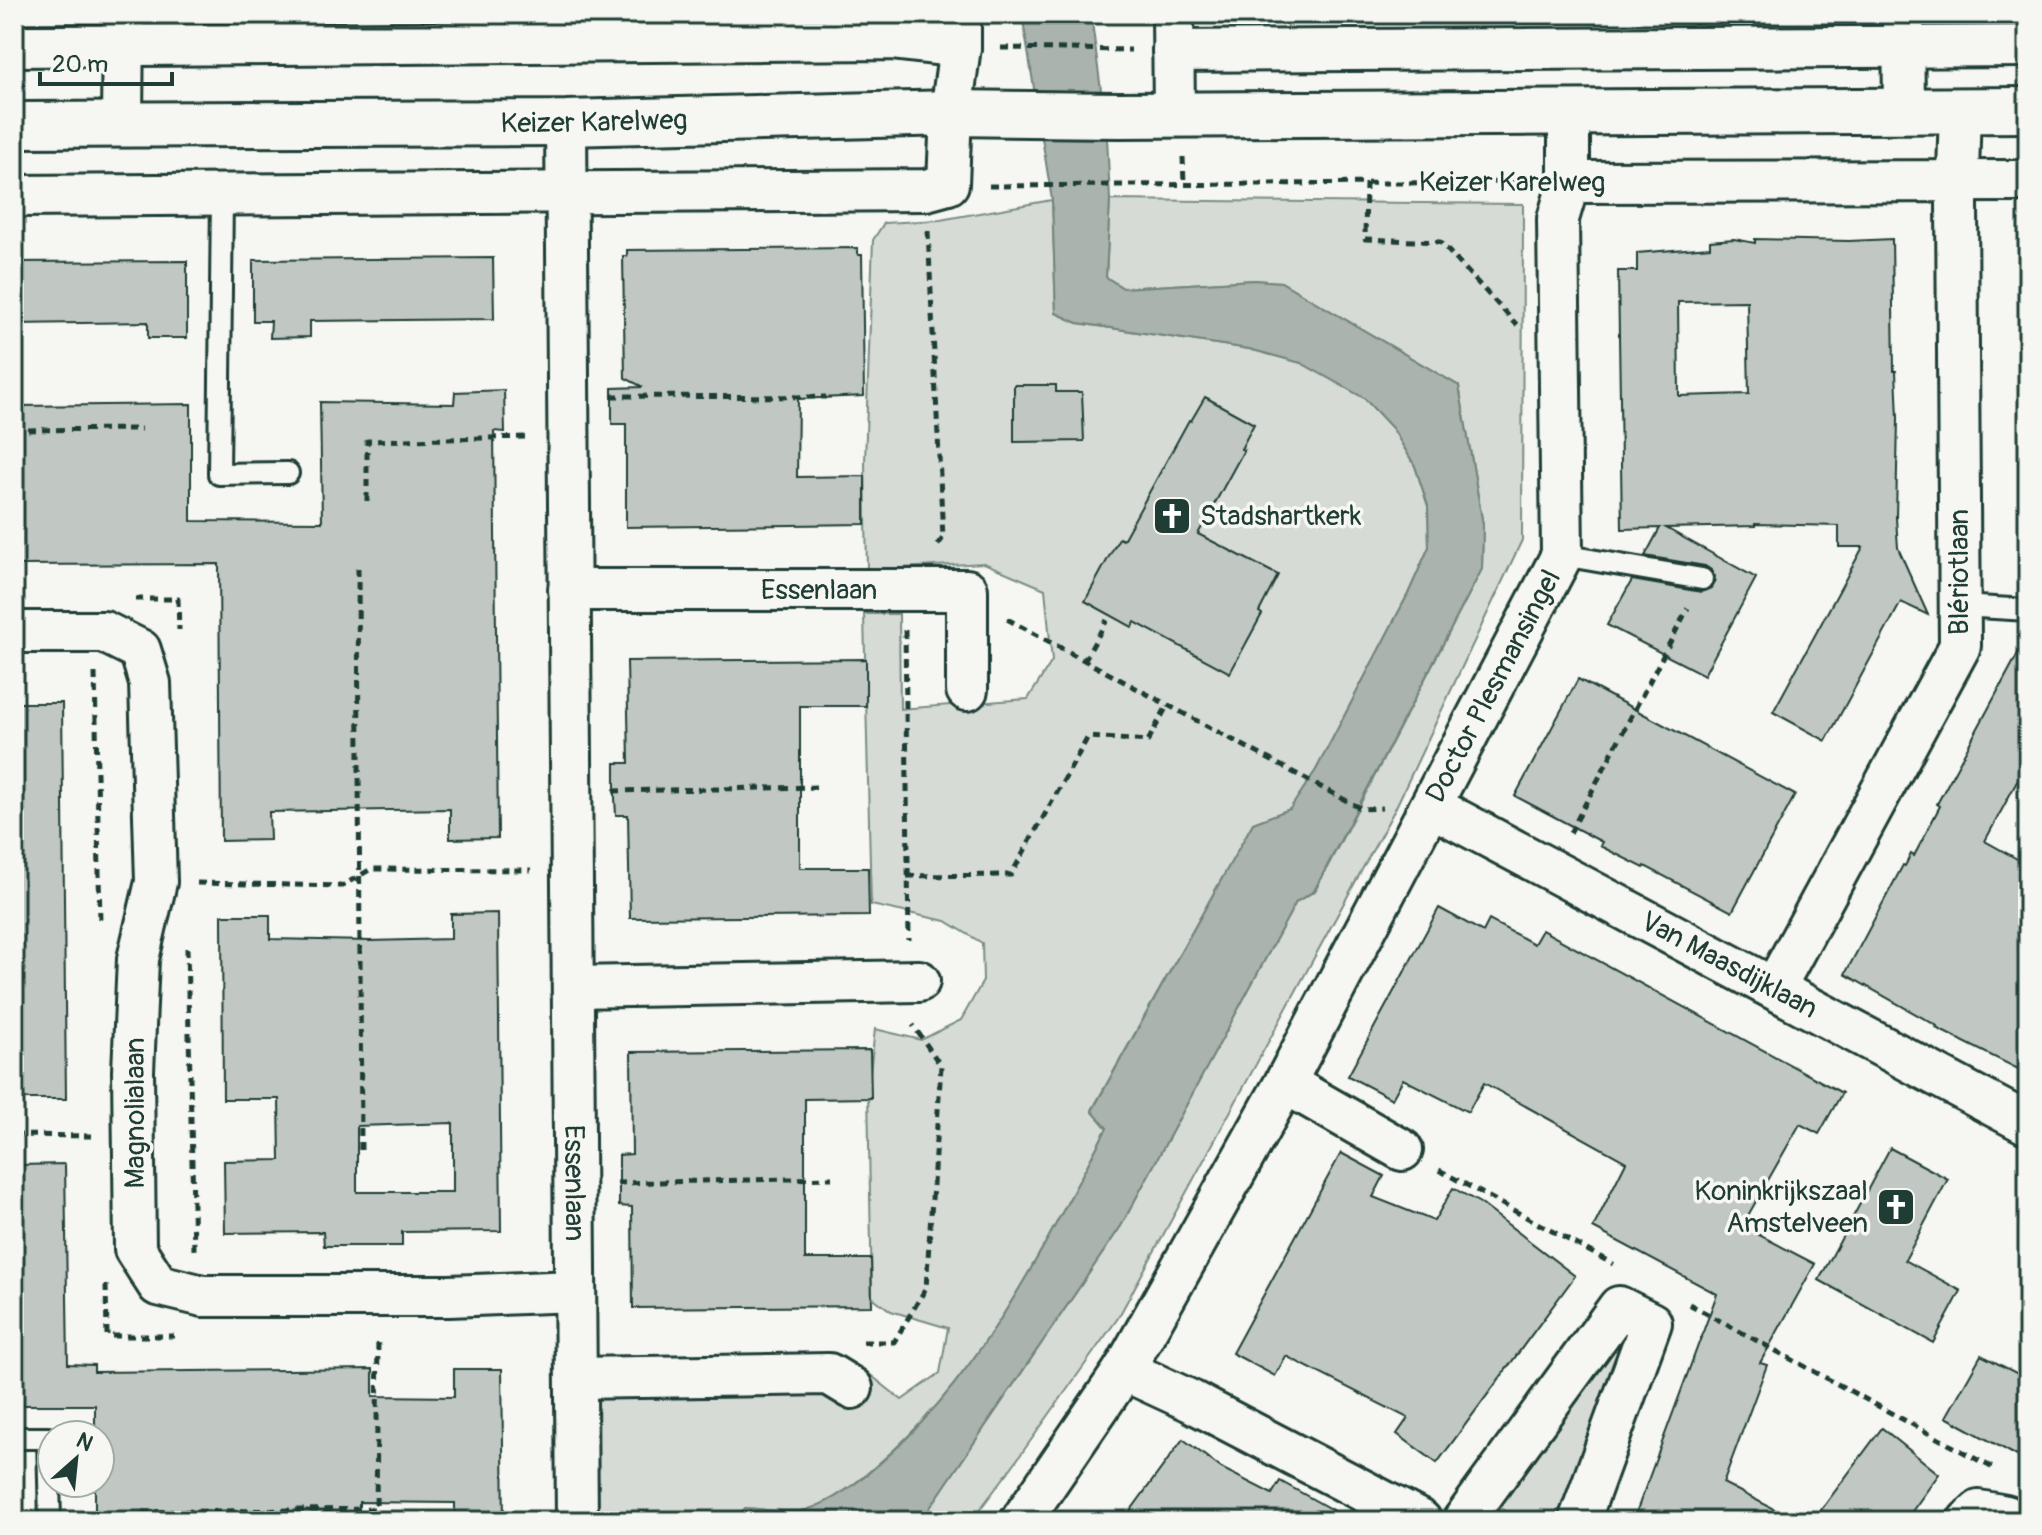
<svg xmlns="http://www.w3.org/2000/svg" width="2042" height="1535" viewBox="0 0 2042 1535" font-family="Pangolin,sans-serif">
  <rect width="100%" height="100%" fill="#f6f6f2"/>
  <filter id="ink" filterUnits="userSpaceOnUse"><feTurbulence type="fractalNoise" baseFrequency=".0125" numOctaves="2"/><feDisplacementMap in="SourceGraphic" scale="16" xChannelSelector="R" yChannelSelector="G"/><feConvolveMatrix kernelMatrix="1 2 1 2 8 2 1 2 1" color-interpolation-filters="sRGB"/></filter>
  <g filter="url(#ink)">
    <g fill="#d6dbd6" stroke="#7a8c85" stroke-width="2">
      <path d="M 1052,200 L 1056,313 L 1078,323 L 1249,349 L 1302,363 L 1364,398 L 1393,429 L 1415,466 L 1428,506 L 1429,547 L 1408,594 L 1316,770 L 1290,809 L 1253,823 L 1092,1110 L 1107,1128 C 1043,1248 982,1375 878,1464 C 857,1483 834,1501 806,1510 C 793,1514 761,1509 746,1508 L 734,1521 L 594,1521 L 595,1369 L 868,1373 L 902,1400 L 940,1373 L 948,1328 L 891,1311 L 872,1297 L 868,1092 L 875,1029 L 921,1040 L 961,1020 L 983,981 L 982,943 L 946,921 L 871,905 L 864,614 L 899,614 L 900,709 L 1028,699 L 1052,661 L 1045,589 L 984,563 L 867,570 L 865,462 L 873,240 L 884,223 L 940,220 Z"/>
      <polygon points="1110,200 1523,204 1522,540 1395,809 1118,1318 1009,1471 971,1521 921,1521 1121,1226 1296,902 1315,891 1482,569 1483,525 1459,386 1281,282 1254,280 1123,288 1106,277"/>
      <polygon points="1604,1345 1627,1356 1563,1521 1523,1521 1488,1501"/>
    </g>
    <path fill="#aab3ae" stroke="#72847d" stroke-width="2" d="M 1022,14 L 1091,14 L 1107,136 L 1110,200 L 1106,277 L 1123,288 L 1254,280 L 1281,282 L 1459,386 L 1483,525 L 1482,569 L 1314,891 L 1296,902 L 1121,1226 L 921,1521 L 734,1521 L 745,1508 C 761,1509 792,1514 806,1510 C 833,1502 857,1483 878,1465 C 982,1375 1043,1248 1107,1128 L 1092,1111 L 1253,823 L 1290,809 L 1316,770 L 1408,594 L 1429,547 L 1428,506 L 1415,466 L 1393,429 L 1364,398 L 1301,363 L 1249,349 L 1078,323 L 1056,313 L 1052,200 Z"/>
    <g fill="#c1c8c3" stroke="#1f3d34" stroke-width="2" fill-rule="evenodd">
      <path d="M 1734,239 L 1755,243 L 1755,239 L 1849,241 L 1892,239 L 1894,371 L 1896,371 L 1898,418 L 1896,518 L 1898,548 L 1928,615 L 1901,602 L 1826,741 L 1773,712 L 1863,547 L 1839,547 L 1839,526 L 1755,524 L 1755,526 L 1666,528 L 1756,578 L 1704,675 L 1607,625 L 1632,580 L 1701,592 L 1711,588 L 1715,580 L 1711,570 L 1705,566 L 1645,556 L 1660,528 L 1622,529 L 1618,271 L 1637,271 L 1637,253 L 1710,247 L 1710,241 ZM 1747,301 L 1749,394 L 1679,396 L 1678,302 Z"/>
      <polygon points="858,248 858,255 862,255 864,396 798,399 797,477 865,476 865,524 626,527 626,424 612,424 612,388 643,387 625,378 623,256 627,256 627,250"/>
      <polygon points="493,258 494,319 310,321 310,337 270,338 271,321 253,321 253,260"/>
      <polygon points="187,261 187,338 148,338 148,322 14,324 14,262"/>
      <polygon points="1014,385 1056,385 1056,392 1082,392 1084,441 1014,442"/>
      <polygon points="504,390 505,432 494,431 498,838 450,839 450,809 269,812 270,840 221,841 219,564 14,565 14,517 19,517 19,406 191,404 191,521 322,522 320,402 454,404 455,392"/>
      <polygon points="1205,397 1254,424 1241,449 1244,450 1198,534 1278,575 1259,612 1262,614 1230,673 1135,622 1132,627 1085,601 1119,538 1123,540 1189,420 1191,421"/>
      <polygon points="2028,635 2028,761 1985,841 2028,865 2028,1074 1936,1028 1937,1026 1845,974 1903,865 1905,866 1911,854 1914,856 1940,806 1937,804"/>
      <polygon points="866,659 866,706 800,706 800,868 868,868 869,916 630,918 628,815 616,815 615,798 615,763 629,763 627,661"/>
      <polygon points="1578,679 1795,795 1732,912 1645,866 1644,868 1600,846 1602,842 1515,796"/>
      <polygon points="15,703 62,703 66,1099 19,1099"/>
      <polygon points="1439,908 1483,932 1489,920 1534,944 1542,930 1842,1093 1819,1134 1800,1124 1742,1226 1815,1264 1760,1363 1767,1365 1723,1483 1797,1521 1633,1521 1717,1294 1593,1228 1626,1162 1484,1083 1468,1112 1403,1079 1392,1099 1348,1076"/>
      <path d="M 498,913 L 501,1231 L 402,1232 L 402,1246 L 324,1246 L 323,1232 L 225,1233 L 224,1161 L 280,1160 L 279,1099 L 223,1099 L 222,915 L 270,915 L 270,939 L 370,941 L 451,939 L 451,914 ZM 453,1123 L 453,1192 L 357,1192 L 357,1126 Z"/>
      <polygon points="870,1050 871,1098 805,1099 805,1259 871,1259 872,1306 633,1308 632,1207 619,1206 619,1155 632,1154 631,1052"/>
      <polygon points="1890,1148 1948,1179 1905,1260 1961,1291 1933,1343 1819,1280"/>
      <polygon points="1341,1153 1384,1176 1373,1197 1434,1221 1453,1188 1480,1203 1575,1276 1437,1463 1397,1434 1408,1418 1286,1356 1275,1376 1232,1353"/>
      <polygon points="65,1164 68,1364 94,1365 94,1372 373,1369 373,1396 454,1397 454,1369 502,1369 504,1521 455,1521 455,1503 359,1502 359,1521 95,1521 95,1483 100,1483 100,1435 95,1435 95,1405 14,1405 14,1366 19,1366 19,1165"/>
      <polygon points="1981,1355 2028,1379 2028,1462 1946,1417"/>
      <polygon points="1882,1428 1939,1474 1905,1521 1813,1521"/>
      <polygon points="1183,1439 1221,1468 1272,1494 1280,1481 1352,1521 1123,1521"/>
    </g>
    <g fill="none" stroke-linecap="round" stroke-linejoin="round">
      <defs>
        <g id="service">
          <polyline points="222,196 219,474 288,473"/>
          <polyline points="1562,555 1702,579"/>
          <polyline points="1961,606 2028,610"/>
          <polyline points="14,1438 48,1438 50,1521"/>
        </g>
        <g id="minor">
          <polyline points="1173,14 1174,114"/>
          <polyline points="1903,14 1904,110"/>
          <polyline points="14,46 891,39 960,47"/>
          <polyline points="1173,51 2028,46"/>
          <path id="s1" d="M 566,123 L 577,1521"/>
          <polyline points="122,124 123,14"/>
          <polyline points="1569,182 2028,181"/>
          <polyline points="14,196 926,190 948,184 951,113 960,47 960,14"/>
          <path id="s2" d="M 569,590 L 967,590 L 967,690"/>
          <polyline points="14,632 104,632 140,650 150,683 156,882 138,959 133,1071 135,1249 158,1285 203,1296 449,1296 575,1291"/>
          <path id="s3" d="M 1431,806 L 2028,1124"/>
          <polyline points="573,987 919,981"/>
          <polyline points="1775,987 1960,646 1957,203 1960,110"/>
          <polyline points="1285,1083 1402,1150"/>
          <polyline points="1124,1370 1191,1401 1421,1521"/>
          <polyline points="576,1378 829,1374 852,1388"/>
          <path id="s4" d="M 1021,1521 L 1124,1370 L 1285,1083 L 1562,555 L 1558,219 L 1569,182 L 1569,114"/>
          <polyline points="1463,1521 1619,1307 1651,1323 1579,1521"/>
          <polyline points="1968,1521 1979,1511 2006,1516 2008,1521"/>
        </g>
        <g id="secondary">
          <path id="s5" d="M 14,125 L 566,123 L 951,113 L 1119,115 L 2028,110"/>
        </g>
      </defs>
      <use href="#service" stroke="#1f3d34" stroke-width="26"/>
      <use href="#minor" stroke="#1f3d34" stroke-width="46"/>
      <use href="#secondary" stroke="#1f3d34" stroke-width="50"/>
      <g stroke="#1f3d34" stroke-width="5" stroke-dasharray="8 6" stroke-linecap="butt">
        <polyline points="1001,48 1131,50"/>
        <polyline points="1183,157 1184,184"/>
        <polyline points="1366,183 1365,239 1440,242 1517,325"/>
        <polyline points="989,186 1527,182"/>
        <polyline points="928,231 943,538 937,546"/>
        <polyline points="611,396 826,397"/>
        <polyline points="14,430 141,429"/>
        <polyline points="367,501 367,441 527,437"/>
        <polyline points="358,568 361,1155"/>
        <polyline points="135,599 178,599 179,630"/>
        <polyline points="1007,619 1362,809 1382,808"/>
        <polyline points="905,630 909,940"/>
        <polyline points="1084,661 1107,620"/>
        <polyline points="95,673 100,923"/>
        <polyline points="613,791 816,787"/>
        <polyline points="1570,833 1688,608"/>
        <polyline points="907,876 1011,875 1088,737 1148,741 1167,706"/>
        <polyline points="197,883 342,886 371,869 531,870"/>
        <polyline points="187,948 194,1250"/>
        <polyline points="14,1135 93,1136"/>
        <polyline points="1439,1170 1613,1264"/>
        <polyline points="617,1183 832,1178"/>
        <polyline points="106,1285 107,1336 174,1336"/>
        <polyline points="1689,1304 1993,1468"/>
        <polyline points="863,1342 894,1342 926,1288 941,1066 913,1025"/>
        <polyline points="142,1512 376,1509 378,1337"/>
      </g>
      <use href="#service" stroke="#f6f6f2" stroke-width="20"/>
      <use href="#minor" stroke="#f6f6f2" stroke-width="40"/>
      <use href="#secondary" stroke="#f6f6f2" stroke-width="44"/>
    </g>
  </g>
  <defs>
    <symbol id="church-square" viewBox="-11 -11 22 22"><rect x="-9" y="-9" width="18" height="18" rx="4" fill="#1f3d34" stroke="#f6f6f2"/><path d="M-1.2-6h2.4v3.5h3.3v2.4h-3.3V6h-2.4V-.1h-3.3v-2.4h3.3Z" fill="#fff"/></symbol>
  </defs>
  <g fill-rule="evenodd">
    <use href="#church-square" x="1150" y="494" width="44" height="44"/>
    <use href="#church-square" x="1874" y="1185" width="44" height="44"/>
  </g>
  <g text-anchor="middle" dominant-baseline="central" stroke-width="7" stroke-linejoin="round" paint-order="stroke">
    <g font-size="28" fill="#1f3d34" stroke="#f6f6f2">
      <text stroke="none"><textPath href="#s5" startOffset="580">Keizer Karelweg</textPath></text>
      <text x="1512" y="182">Keizer Karelweg</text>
      <text transform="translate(1959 572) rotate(-90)">Blériotlaan</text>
      <text stroke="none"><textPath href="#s2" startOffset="250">Essenlaan</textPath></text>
      <text stroke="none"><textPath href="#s4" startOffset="960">Doctor Plesmansingel</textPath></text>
      <text stroke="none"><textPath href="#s3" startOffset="338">Van Maasdijklaan</textPath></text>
      <text transform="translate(135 1113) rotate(-90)">Magnolialaan</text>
      <text stroke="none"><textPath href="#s1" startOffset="1060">Essenlaan</textPath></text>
    </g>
    <g font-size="28" fill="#1f3d34" stroke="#f6f6f2" text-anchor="start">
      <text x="1200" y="516">Stadshartkerk</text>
      <text x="1868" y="1191" text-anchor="end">Koninkrijkszaal<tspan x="1868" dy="32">Amstelveen</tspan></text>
    </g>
  </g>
  <rect width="2042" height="1535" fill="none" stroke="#f6f6f2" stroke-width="48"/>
  <rect x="24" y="24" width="1994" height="1487" fill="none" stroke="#1f3d34" stroke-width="3" filter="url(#ink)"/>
  <g transform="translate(76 1459) rotate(27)"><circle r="38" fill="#f6f6f2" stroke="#a0aca6" stroke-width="2"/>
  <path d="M0-6L14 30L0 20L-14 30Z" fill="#1f3d34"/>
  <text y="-12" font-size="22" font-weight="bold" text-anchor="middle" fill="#1f3d34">N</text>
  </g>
  <path d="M40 72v12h132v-12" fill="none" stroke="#1f3d34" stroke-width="4"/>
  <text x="52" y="72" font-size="24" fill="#1f3d34" stroke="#f6f6f2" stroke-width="6" paint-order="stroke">20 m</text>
</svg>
